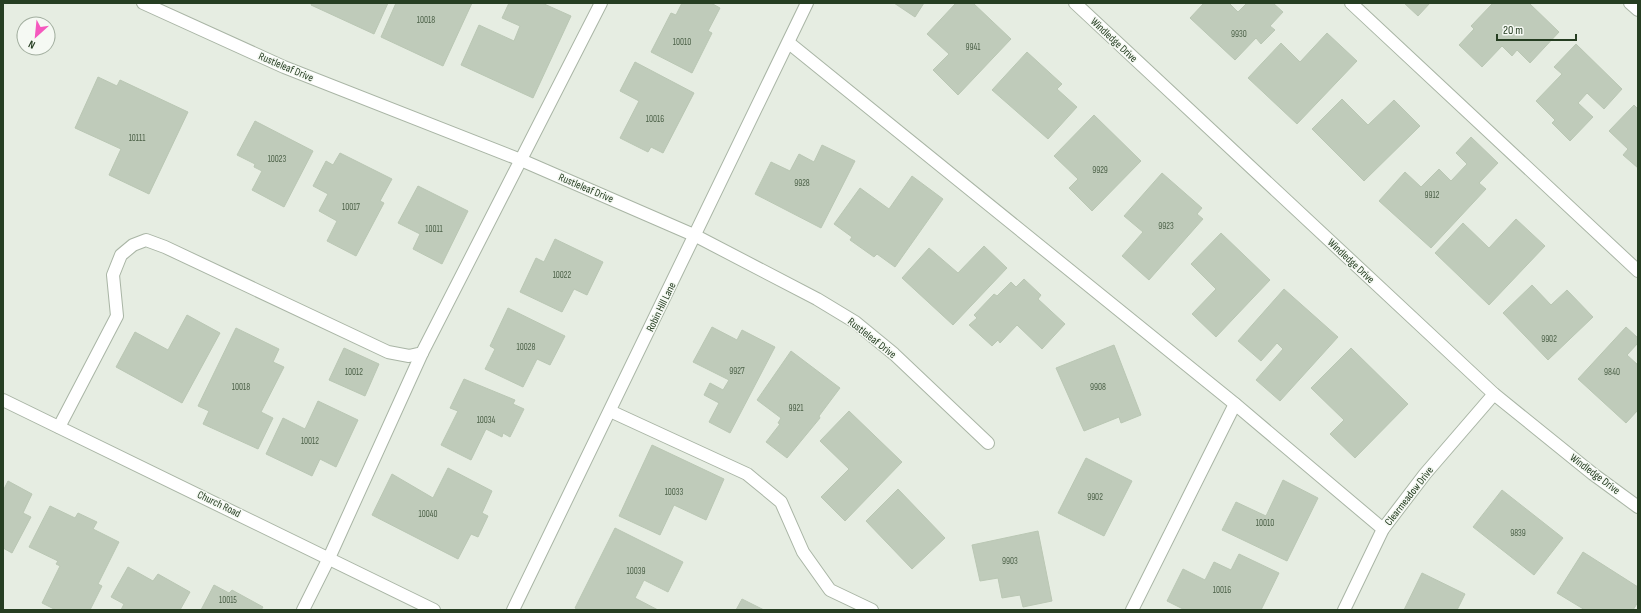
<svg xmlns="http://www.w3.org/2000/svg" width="1641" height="613" viewBox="0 0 1641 613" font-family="'Sofia Sans Condensed',sans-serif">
  <rect width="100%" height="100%" fill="#e6ede2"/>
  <g fill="#bfcbba" stroke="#bac7b4">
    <polygon points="312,3 388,3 374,34 311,5"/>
    <polygon points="396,3 472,3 443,66 381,37"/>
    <polygon points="509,3 542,3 571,16 533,98 461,65 479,25 514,41 520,26 502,18"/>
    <polygon points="682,3 711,3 720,8 708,31 712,33 692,73 651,52 671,13 676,15"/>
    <polygon points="894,3 924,3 915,17"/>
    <polygon points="956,3 973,3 1011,39 958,95 933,70 949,54 927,34"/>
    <polygon points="1204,3 1229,3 1238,12 1247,3 1273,3 1283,12 1270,26 1275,30 1261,44 1256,38 1235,60 1190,18"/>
    <polygon points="1404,3 1430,3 1418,16"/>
    <polygon points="1493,3 1529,3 1559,32 1530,63 1517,50 1512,56 1502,46 1482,67 1459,45 1474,29 1471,26"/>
    <polygon points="1327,33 1357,61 1297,124 1248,78 1281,43 1300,62"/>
    <polygon points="1576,44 1622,89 1604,109 1587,93 1578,103 1593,117 1570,141 1552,123 1555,120 1536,101 1562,74 1554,67"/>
    <polygon points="1027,52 1062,84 1057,89 1077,107 1048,139 992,90"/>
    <polygon points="635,62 694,93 663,153 651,147 648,152 620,138 639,101 620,91"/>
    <polygon points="98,77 117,86 120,80 188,112 149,194 109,175 121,149 75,128"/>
    <polygon points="1342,99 1368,125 1394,100 1420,126 1364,181 1312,129"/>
    <polygon points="1634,105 1638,109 1638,168 1623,155 1628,149 1609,131"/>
    <polygon points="1094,115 1141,161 1092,211 1069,188 1078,179 1054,156"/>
    <polygon points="255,121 313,151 284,207 252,190 262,171 254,167 255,164 237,155"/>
    <polygon points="1471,137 1498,163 1479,183 1486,189 1431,248 1379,201 1405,172 1421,187 1439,169 1451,181 1467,164 1456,153"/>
    <polygon points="822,145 855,161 821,228 755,194 771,162 790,171 799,154 814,162"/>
    <polygon points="340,153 392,179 380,201 384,203 356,256 327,241 337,221 319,211 328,194 313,186 326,161 333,165"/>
    <polygon points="1162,173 1202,208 1197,214 1203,219 1149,280 1122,256 1143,232 1124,216"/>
    <polygon points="912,176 943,199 895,267 877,254 874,257 850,240 852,237 834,224 860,188 889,209"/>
    <polygon points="418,186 468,211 442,264 413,249 420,234 398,223"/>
    <polygon points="1516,219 1545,246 1489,305 1435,253 1463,223 1489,248"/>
    <polygon points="1221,233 1270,280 1216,337 1192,314 1216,289 1191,264"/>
    <polygon points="555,239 603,262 587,295 574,289 562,312 520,292 536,258 544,262"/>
    <polygon points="984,246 1007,268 953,325 902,278 929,248 958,273"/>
    <polygon points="1024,279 1041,295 1038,299 1065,324 1042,349 1017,325 1000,343 998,340 992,346 969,325 977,318 974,315 994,294 997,296 1011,282 1016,287"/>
    <polygon points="1532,285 1551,305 1567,290 1593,317 1548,360 1503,313"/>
    <polygon points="1284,289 1338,337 1280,401 1256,380 1283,349 1277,343 1261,361 1238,341"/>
    <polygon points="508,308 565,336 550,365 537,359 523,387 485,369 495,349 490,346"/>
    <polygon points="187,315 220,333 182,403 116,367 135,332 168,350"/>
    <polygon points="712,327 737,340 742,330 775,347 730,433 709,422 719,403 704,395 710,383 723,390 729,380 693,362"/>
    <polygon points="1626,327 1638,338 1638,343 1627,355 1638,365 1638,410 1626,423 1578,379"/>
    <polygon points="236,328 279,349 273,362 284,367 261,412 273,418 258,449 203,424 209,411 198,406"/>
    <polygon points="1114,345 1141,415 1121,423 1119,417 1084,431 1056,368"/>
    <polygon points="344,348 379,364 365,396 329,380"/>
    <polygon points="1351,348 1408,404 1355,458 1330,434 1344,420 1311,388"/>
    <polygon points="791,351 840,388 819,416 820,418 787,458 766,442 780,424 778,423 781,418 757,400"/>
    <polygon points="464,379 515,400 513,404 524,409 510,437 503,433 502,437 486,429 471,460 441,445 458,411 450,408"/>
    <polygon points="318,401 358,420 336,467 320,459 312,476 266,454 283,418 305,429"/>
    <polygon points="849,411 902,462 845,521 821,497 849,469 820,441"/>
    <polygon points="652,445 724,479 706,520 674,505 660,535 619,516"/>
    <polygon points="1086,458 1132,481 1104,536 1058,513"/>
    <polygon points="448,468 492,491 482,513 488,516 478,537 471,534 458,559 372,515 392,474 433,498"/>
    <polygon points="1283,480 1318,498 1287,561 1222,530 1236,502 1266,516"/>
    <polygon points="8,481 32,494 23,513 31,517 12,553 3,548 3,491"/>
    <polygon points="898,489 945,538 912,569 866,521"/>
    <polygon points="1502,490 1563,538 1534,575 1473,527"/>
    <polygon points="50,506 75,518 78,513 97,522 93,529 119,542 98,584 102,586 90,610 56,610 42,603 60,566 56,564 58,561 29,547"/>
    <polygon points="615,528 683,562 668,592 644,580 635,598 658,610 579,610 575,608"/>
    <polygon points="1038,531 1052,601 1023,607 1020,595 1002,598 998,578 980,581 972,545"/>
    <polygon points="1583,552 1638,587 1638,602 1633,610 1585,610 1557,593"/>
    <polygon points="1239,554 1279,573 1261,610 1185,610 1167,601 1183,569 1205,580 1214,562 1231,570"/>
    <polygon points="128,567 153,581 158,574 190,592 180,610 121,610 124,604 111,597"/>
    <polygon points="1422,573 1465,594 1457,610 1404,610"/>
    <polygon points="214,585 229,593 232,590 263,607 261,610 201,610"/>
    <polygon points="742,599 764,610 736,610"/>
  </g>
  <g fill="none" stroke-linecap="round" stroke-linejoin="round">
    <defs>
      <g id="service">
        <polyline points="1351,3 1638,271"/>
        <polyline points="789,43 1235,404 1383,529"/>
        <polyline points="610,411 747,474 781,502 803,552 830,590 872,610"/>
        <polyline points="59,427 117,316 113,275 121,255 133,245 146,240 165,247 388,352 409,356 422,353 601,3"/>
        <polyline points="303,610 329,558 422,353"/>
        <polyline points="1132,610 1235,404"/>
      </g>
      <g id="minor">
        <polyline points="143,3 284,67 521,160 696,236 817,299 855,322 894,354 988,443"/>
        <polyline points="1075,3 1494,394 1593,474 1638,507"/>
        <polyline points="1630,3 1638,10"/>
        <polyline points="513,610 807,3"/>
        <polyline points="1344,610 1383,529 1425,474 1494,394"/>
      </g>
      <polyline id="tertiary" points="3,400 434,610"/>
    </defs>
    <use href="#service" stroke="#a9b5a5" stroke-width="14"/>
    <use href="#minor" stroke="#a9b5a5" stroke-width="14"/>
    <use href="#tertiary" stroke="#a9b5a5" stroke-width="14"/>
    <use href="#service" stroke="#fff" stroke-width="12"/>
    <use href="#minor" stroke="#fff" stroke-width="12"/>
    <use href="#tertiary" stroke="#fff" stroke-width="12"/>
  </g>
  <g text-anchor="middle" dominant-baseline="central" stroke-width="3" stroke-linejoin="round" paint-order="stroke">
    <g font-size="9" fill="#4c6148">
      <text x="426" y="20">10018</text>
      <text x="1239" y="34">9930</text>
      <text x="682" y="42">10010</text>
      <text x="973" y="47">9941</text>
      <text x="655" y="119">10016</text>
      <text x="137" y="138">10111</text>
      <text x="277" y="159">10023</text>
      <text x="1100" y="170">9929</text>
      <text x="802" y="183">9928</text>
      <text x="1432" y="195">9912</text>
      <text x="351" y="207">10017</text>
      <text x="1166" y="226">9923</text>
      <text x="434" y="229">10011</text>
      <text x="562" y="275">10022</text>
      <text x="1549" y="339">9902</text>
      <text x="526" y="347">10028</text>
      <text x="737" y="371">9927</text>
      <text x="354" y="372">10012</text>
      <text x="1612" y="372">9840</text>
      <text x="241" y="387">10018</text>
      <text x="1098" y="387">9908</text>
      <text x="796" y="408">9921</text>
      <text x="486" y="420">10034</text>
      <text x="310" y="441">10012</text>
      <text x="674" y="492">10033</text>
      <text x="1095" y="497">9902</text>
      <text x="428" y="514">10040</text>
      <text x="1265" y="523">10010</text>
      <text x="1518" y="533">9839</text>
      <text x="1010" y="561">9903</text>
      <text x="636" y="571">10039</text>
      <text x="1222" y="590">10016</text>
      <text x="228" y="600">10015</text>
    </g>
    <g font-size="11" fill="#263e22" stroke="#f5f9f3">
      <text transform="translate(1114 40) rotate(43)">Windledge Drive</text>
      <text transform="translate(286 67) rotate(23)">Rustleleaf Drive</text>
      <text transform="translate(586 188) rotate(23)">Rustleleaf Drive</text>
      <text transform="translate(1351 261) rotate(43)">Windledge Drive</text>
      <text transform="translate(661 307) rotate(-64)">Robin Hill Lane</text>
      <text transform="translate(872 338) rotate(38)">Rustleleaf Drive</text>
      <text transform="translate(1595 474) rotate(37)">Windledge Drive</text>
      <text transform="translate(1409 496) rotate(-52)">Clearmeadow Drive</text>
      <text transform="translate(219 504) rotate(26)">Church Road</text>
    </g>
  </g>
  <rect width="1641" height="613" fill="none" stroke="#263e22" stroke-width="8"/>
  <g transform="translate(36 36) rotate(207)"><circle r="19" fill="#f5f9f3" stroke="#a2ae9f"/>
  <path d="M0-3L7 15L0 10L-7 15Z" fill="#f558be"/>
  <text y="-6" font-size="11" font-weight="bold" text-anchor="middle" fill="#263e22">N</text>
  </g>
  <path d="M1497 34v6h79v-6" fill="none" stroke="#263e22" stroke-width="2"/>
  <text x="1503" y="34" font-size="12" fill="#263e22" stroke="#f5f9f3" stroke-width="3" paint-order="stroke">20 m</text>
</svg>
